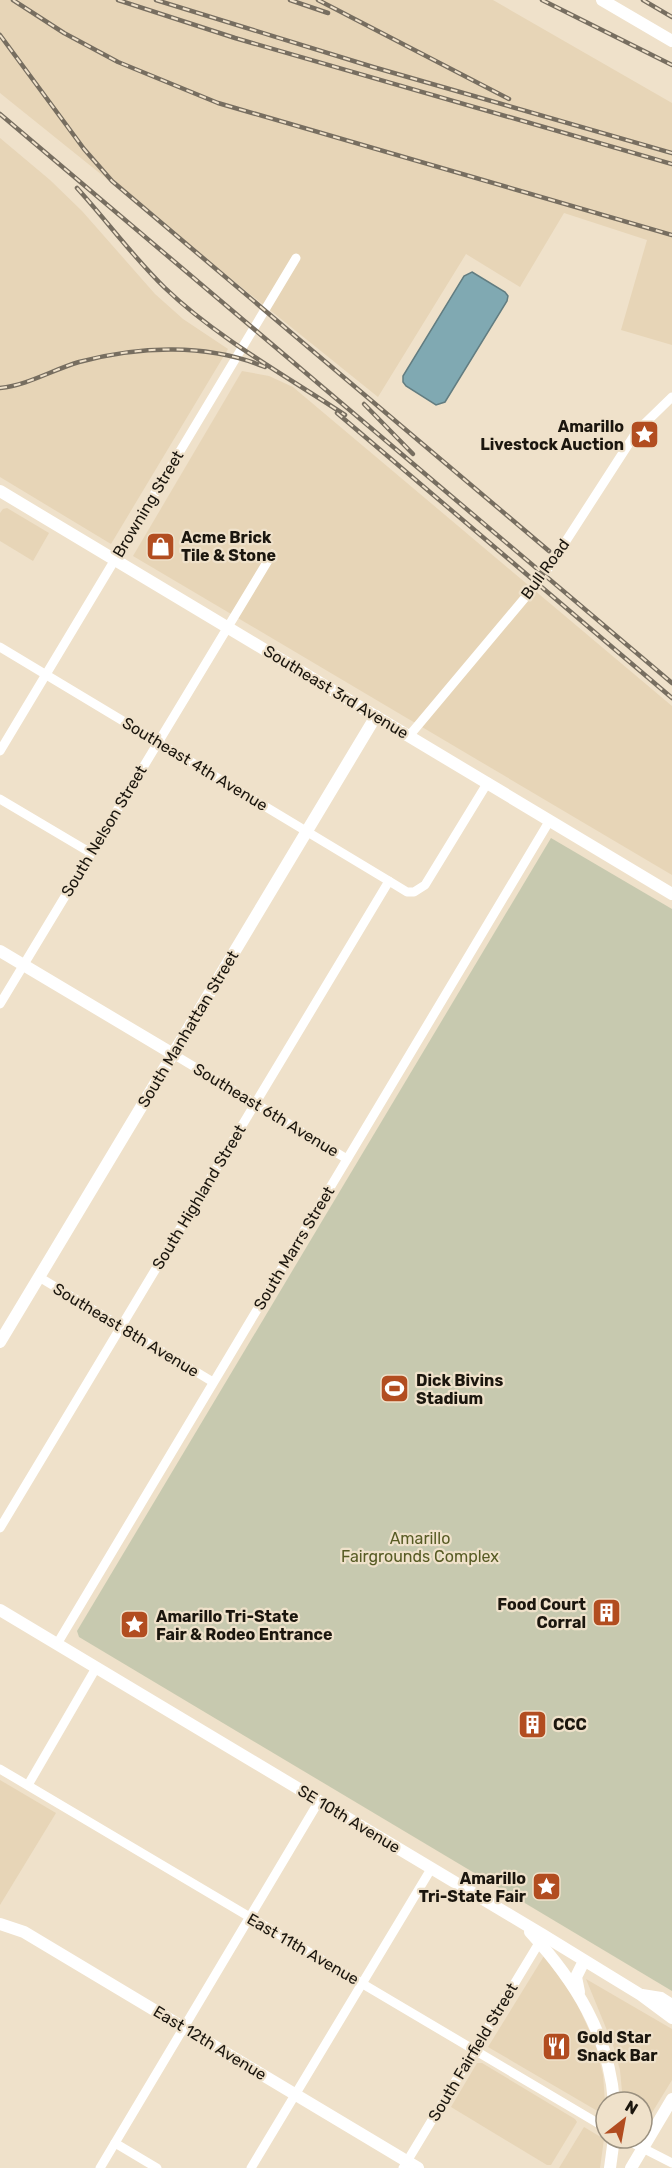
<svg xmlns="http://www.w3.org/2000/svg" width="672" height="2168" viewBox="0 0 672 2168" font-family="Rubik,sans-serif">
  <rect width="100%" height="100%" fill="#efe1ca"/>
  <g fill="#e7d5b7">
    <polygon points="0,0 493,0 672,103 672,345 621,330 647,240 564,213 520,287 466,254 378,397 0,93"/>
    <polygon points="0,138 50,180 82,211 155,294 183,319 228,349 111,544 0,477"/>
    <polygon points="242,371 269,376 293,387 672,706 672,875 133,556"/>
    <polygon points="7,508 49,533 33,561 0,541 0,513 3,509"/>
    <polygon points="0,1780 56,1813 0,1905"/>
    <polygon points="544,1956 574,1997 595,2043 603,2075 606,2116 488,2047"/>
    <polygon points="586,1979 672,2029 672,2080 642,2129 642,2102 623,2102 620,2070 613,2045"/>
    <polygon points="477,2063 482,2063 575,2119 577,2122 551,2165 547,2165 451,2107"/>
    <polygon points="584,2127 604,2139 600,2168 559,2168"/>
  </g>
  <polygon fill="#c7c9af" points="551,838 672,909 672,1991 79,1637 77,1631"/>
  <polygon fill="#80a9b2" stroke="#627d81" stroke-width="1.5" points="472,272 505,292 508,296 507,301 445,402 436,405 406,386 403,382 403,376 464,276"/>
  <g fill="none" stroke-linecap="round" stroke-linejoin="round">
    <g stroke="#fff" stroke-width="9">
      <polyline points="0,647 389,881"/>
      <polyline points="409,736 544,575 637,431 672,397"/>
      <polyline points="0,751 296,258"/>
      <polyline points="0,799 91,853"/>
      <polyline points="0,1004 272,554"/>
      <polyline points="173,1054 347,1159"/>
      <polyline points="39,1277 213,1382"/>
      <polyline points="0,1528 389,881 407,892 414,892 425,885 488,782"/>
      <polyline points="57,1644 550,820"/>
      <polyline points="0,1769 606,2128"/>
      <polyline points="28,1785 96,1668"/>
      <polyline points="623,2138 672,2163"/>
      <polyline points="115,2143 157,2168"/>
      <polyline points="100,2168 319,1801"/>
      <polyline points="251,2168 431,1869"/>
      <polyline points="403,2168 542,1938"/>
    </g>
    <g stroke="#fff" stroke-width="12">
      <polyline points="602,0 672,41"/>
      <polyline points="0,491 672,894"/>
      <polyline points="0,951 173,1054"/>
      <polyline points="0,1342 376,716"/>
      <polyline points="0,1610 543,1935 641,1995 672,2018"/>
      <polyline points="0,1924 24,1932 418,2168"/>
      <path d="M 530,1932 C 575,1981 609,2035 614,2102"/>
      <polyline points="579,1992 576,1977 584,1961"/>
      <polyline points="642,1995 661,1998 672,2005"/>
      <polyline points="610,2168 614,2138"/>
      <polyline points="631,2168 672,2099"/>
    </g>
    <defs>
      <g id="rail">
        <polyline points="13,0 64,33 118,62 218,103 672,235"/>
        <polyline points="118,0 235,38 672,164"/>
        <polyline points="156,0 373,67 672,153"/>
        <polyline points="290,0 328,13"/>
        <polyline points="318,0 509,99"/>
        <polyline points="542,0 672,65"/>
        <polyline points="643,0 672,17"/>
        <polyline points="0,35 84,149 112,181 549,551"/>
        <polyline points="0,114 672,683"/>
        <path d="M 77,188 C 107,221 133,257 165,288 C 216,337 286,376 345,415"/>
        <path d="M 0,388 C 28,385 52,370 79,362 C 139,346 207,343 265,367"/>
        <polyline points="364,404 413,454"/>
        <polyline points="337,413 672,698"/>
      </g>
    </defs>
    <use href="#rail" stroke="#776e60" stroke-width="4.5"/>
    <use href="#rail" stroke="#efe1ca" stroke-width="2" stroke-dasharray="7" stroke-linecap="butt"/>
  </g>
  <defs>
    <symbol id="sight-square" viewBox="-11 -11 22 22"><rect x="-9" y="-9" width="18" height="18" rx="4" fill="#b24d20" stroke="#efe1ca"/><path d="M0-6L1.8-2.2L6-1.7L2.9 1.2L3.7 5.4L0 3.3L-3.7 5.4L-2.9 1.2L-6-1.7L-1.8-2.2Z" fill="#fff"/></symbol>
    <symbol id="shop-square" viewBox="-11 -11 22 22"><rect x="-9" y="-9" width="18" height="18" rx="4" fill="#b24d20" stroke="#efe1ca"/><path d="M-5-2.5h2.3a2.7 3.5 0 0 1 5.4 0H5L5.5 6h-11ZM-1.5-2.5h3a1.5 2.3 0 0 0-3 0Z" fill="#fff"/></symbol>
    <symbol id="stadium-square" viewBox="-11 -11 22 22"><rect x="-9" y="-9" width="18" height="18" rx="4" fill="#b24d20" stroke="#efe1ca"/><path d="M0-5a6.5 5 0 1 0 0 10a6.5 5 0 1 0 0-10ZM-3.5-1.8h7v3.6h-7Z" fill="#fff"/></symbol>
    <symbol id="building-square" viewBox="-11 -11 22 22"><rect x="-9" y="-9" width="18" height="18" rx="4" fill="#b24d20" stroke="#efe1ca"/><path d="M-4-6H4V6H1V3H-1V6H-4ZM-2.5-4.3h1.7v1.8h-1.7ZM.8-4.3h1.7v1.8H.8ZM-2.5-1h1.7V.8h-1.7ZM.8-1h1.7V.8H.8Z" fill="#fff"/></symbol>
    <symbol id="restaurant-square" viewBox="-11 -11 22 22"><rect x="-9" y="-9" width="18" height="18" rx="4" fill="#b24d20" stroke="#efe1ca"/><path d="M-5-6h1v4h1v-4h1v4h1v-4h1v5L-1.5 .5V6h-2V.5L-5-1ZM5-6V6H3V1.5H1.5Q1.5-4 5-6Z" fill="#fff"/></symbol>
  </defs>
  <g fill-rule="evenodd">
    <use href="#sight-square" x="628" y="418" width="33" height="33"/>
    <use href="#shop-square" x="144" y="530" width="33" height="33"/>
    <use href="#stadium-square" x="378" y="1372" width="33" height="33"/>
    <use href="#building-square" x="590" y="1596" width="33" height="33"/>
    <use href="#sight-square" x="118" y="1608" width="33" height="33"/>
    <use href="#building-square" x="516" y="1708" width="33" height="33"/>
    <use href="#sight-square" x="530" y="1870" width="33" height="33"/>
    <use href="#restaurant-square" x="540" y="2030" width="33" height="33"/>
  </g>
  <g text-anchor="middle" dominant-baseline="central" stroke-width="4.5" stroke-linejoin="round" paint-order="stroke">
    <g font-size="16" font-weight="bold" fill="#1b160e" stroke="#efe1ca" text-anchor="start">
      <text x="624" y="426" text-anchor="end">Amarillo<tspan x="624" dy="18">Livestock Auction</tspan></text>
      <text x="181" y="537">Acme Brick<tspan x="181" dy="18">Tile &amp; Stone</tspan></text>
      <text x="416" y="1380">Dick Bivins<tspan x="416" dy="18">Stadium</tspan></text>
      <text x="586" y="1604" text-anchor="end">Food Court<tspan x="586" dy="18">Corral</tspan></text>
      <text x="156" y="1616">Amarillo Tri-State<tspan x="156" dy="18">Fair &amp; Rodeo Entrance</tspan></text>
      <text x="553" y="1724">CCC</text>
      <text x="526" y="1878" text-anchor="end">Amarillo<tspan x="526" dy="18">Tri-State Fair</tspan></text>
      <text x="577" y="2037">Gold Star<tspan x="577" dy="18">Snack Bar</tspan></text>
    </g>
    <g font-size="16" fill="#1b160e" stroke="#efe1ca">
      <text transform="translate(148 504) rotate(-59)">Browning Street</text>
      <text transform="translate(545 569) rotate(-54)">Bull Road</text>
      <text transform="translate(336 692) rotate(31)">Southeast 3rd Avenue</text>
      <text transform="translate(195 764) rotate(31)">Southeast 4th Avenue</text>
      <text transform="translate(104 831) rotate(-59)">South Nelson Street</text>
      <text transform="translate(188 1029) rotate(-59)">South Manhattan Street</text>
      <text transform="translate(266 1110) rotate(31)">Southeast 6th Avenue</text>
      <text transform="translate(199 1197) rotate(-59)">South Highland Street</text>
      <text transform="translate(294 1248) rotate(-59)">South Marrs Street</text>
      <text transform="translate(126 1330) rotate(31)">Southeast 8th Avenue</text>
      <text transform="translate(349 1819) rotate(31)">SE 10th Avenue</text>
      <text transform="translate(303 1949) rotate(30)">East 11th Avenue</text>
      <text transform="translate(210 2043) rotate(31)">East 12th Avenue</text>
      <text transform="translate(473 2052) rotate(-59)">South Fairfield Street</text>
    </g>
    <g font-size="16" fill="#575b24" stroke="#efe1ca">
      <text x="420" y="1538">Amarillo<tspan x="420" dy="18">Fairgrounds Complex</tspan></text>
    </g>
  </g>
  <g transform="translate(624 2120) rotate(31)"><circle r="28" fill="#efe1ca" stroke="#9a907f" stroke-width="1.5"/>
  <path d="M0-4.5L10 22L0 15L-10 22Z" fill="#b24d20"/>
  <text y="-9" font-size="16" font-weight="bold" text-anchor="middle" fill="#1b160e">N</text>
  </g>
</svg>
